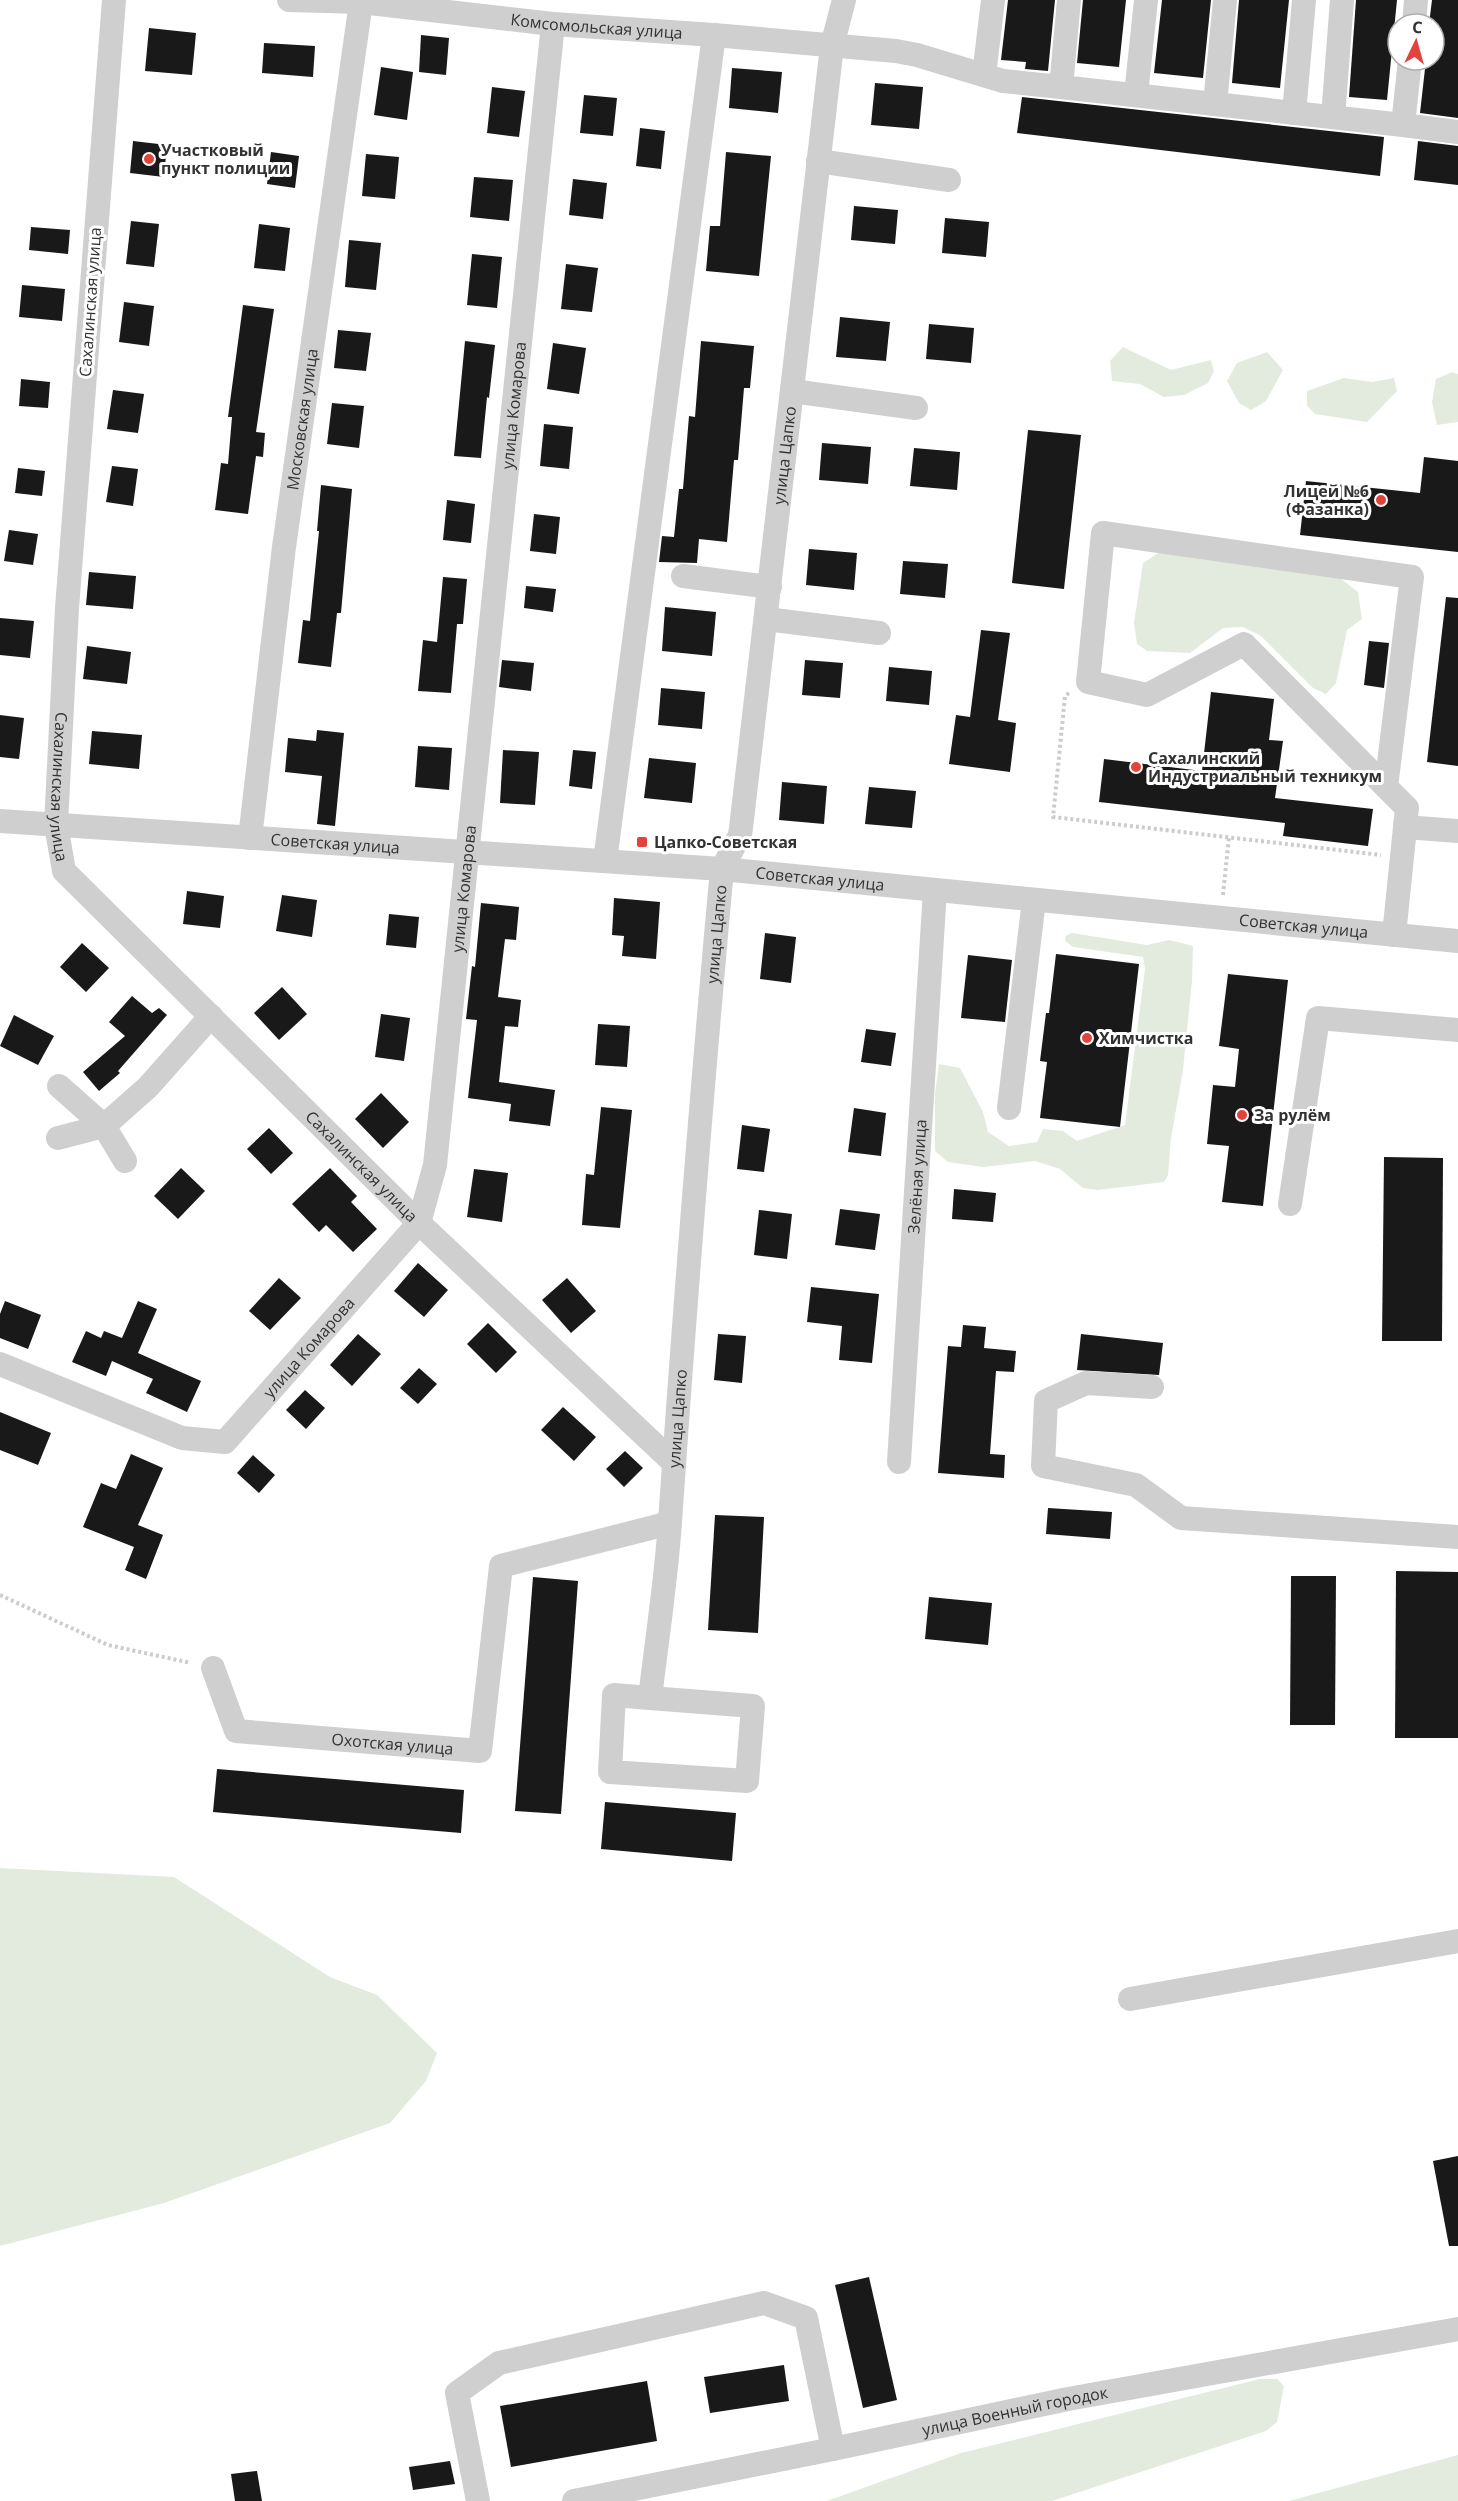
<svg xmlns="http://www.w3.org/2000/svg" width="1458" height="2501" viewBox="0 0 1458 2501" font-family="'Open Sans',sans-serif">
  <rect width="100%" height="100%" fill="#fff"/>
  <g fill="#e3ebde">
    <polygon points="1123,347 1171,370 1211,360 1214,371 1208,383 1184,395 1164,397 1140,384 1112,381 1110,361"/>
    <polygon points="1267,352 1283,370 1266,401 1251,410 1239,403 1227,381 1237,363"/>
    <polygon points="1452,372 1458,374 1458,422 1437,425 1432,402 1436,379"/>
    <polygon points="1344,378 1372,382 1394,378 1397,391 1367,422 1315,414 1307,406 1307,391"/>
    <polygon points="1163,550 1340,578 1358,592 1362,619 1347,630 1336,683 1326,694 1313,688 1261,636 1243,627 1223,628 1190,653 1147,651 1137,644 1134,623 1143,563"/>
    <polygon points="1072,933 1147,945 1169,940 1193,946 1192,981 1183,1070 1171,1138 1168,1175 1164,1182 1098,1190 1083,1188 1060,1169 1035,1161 983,1167 948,1162 935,1151 935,1093 939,1064 960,1068 983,1112 988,1132 1009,1146 1037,1142 1043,1129 1063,1131 1077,1141 1125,1125 1145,969 1143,957 1073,947 1065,941 1066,936"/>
    <polygon points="0,1868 174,1877 330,1977 377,1995 437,2053 426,2081 390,2123 164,2203 0,2246"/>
    <polygon points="1260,2379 1277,2379 1284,2386 1277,2422 1266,2431 1052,2501 827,2501 961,2453"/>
    <polygon points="1458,2455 1458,2501 1289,2501"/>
  </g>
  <g fill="#191919">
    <polygon points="1008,0 1055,0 1048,71 1025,69 1026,62 1001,60"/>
    <polygon points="1083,0 1126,0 1119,67 1077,63"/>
    <polygon points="1162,0 1211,0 1203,78 1154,73"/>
    <polygon points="1239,0 1289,0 1280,88 1232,83"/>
    <polygon points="1356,0 1397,0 1387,100 1349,97"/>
    <polygon points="1432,0 1458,0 1458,118 1420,113 1426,60 1434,60 1434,24 1429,24"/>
    <polygon points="149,28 196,33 192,75 145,71"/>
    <polygon points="421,35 449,38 446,75 419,72"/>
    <polygon points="264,43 315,46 313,77 262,73"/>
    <polygon points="381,67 413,72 407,120 374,115"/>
    <polygon points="732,68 782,72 778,113 729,108"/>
    <polygon points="875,83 923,87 919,129 871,125"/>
    <polygon points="492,87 525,91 519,137 487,133"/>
    <polygon points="584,95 617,98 613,136 580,133"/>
    <polygon points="1022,97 1384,137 1380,176 1017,133"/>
    <polygon points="640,128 665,131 661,169 636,166"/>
    <polygon points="133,141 167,145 164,177 130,173"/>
    <polygon points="1418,141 1458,146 1458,185 1414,180"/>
    <polygon points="271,152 299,156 295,188 267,184"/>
    <polygon points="726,152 771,156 759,276 706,271 710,226 720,226"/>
    <polygon points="366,154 399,157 395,199 362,196"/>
    <polygon points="474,177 513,180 509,221 470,217"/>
    <polygon points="573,179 607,183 603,219 569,215"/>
    <polygon points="854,206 898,210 895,244 851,240"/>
    <polygon points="945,218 989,222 986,257 942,253"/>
    <polygon points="131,221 159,224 154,267 126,264"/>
    <polygon points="259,224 290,228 285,271 254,268"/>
    <polygon points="31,227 70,230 68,254 29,250"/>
    <polygon points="349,240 381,243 376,290 345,287"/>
    <polygon points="472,254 502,257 497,308 467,305"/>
    <polygon points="566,264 598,268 592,312 561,309"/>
    <polygon points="22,285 65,289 62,321 19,317"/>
    <polygon points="124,302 154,306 149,346 119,342"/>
    <polygon points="243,305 274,309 256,432 265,433 263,457 256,456 248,514 215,510 221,463 228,464 232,417 228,417"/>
    <polygon points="840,317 890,322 886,361 836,357"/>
    <polygon points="929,324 974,328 971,363 926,359"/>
    <polygon points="338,330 371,333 366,371 334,368"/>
    <polygon points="465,341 495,345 489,398 487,397 481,458 454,456"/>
    <polygon points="701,341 754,346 750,388 744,388 738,460 734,460 727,542 699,539 697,563 659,562 662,536 674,537 679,489 683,489 689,416 695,417"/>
    <polygon points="553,343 586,348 579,394 547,389"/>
    <polygon points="21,379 50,382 48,408 19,406"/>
    <polygon points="113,390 144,394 138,433 107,429"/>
    <polygon points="332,403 364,406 359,448 327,444"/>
    <polygon points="544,424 573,427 569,469 540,466"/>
    <polygon points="1028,430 1081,435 1064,589 1012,583"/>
    <polygon points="822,443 871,447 868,484 819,480"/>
    <polygon points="914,448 960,452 957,490 910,486"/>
    <polygon points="1424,457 1458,461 1458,552 1300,535 1306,481 1420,493"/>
    <polygon points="112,466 138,469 133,506 106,502"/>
    <polygon points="18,468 45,471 42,496 15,493"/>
    <polygon points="321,485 352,489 341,613 337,613 331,667 298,663 303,620 310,621 319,531 317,531"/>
    <polygon points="447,500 475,504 471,543 443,540"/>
    <polygon points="534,514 560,517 556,554 530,551"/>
    <polygon points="9,530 38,534 33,565 4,561"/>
    <polygon points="809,549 857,553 854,590 806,585"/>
    <polygon points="903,561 948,564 945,598 900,594"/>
    <polygon points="89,572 136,576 133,609 86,605"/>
    <polygon points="443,577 467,579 463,624 457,624 451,693 418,691 423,640 437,642"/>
    <polygon points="526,586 556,589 553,612 524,608"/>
    <polygon points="1446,597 1458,598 1458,766 1427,762"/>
    <polygon points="665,607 716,612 712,656 662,651"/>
    <polygon points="0,618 34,621 30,658 0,655"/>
    <polygon points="981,630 1010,633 998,720 1016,723 1010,772 949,764 956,715 970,717"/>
    <polygon points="1369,641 1389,643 1384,688 1364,685"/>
    <polygon points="87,646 131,652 127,684 83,679"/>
    <polygon points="502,660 534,663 531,691 499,687"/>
    <polygon points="805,660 843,663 840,698 802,695"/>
    <polygon points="889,667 932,671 929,705 886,701"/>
    <polygon points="661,688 705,692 702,729 658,725"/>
    <polygon points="1211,692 1274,699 1269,740 1283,741 1275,798 1373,809 1368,846 1283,836 1285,823 1099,802 1104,759 1202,771"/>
    <polygon points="0,715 24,718 19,759 0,757"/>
    <polygon points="317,730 344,733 335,826 317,824 322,776 285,772 288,738 316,741"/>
    <polygon points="92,731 142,735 139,769 89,764"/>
    <polygon points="418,746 452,748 449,790 415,787"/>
    <polygon points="503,750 539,752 535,805 500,803"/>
    <polygon points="573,750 596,752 592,789 569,786"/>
    <polygon points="649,758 696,763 692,803 644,798"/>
    <polygon points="782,782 827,786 824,824 779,820"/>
    <polygon points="869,787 916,791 912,828 865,824"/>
    <polygon points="187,891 224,896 220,928 183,924"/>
    <polygon points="282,895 317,900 312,937 276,931"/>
    <polygon points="614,898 660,902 656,959 622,956 624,936 612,935"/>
    <polygon points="481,903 519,907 516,940 505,939 498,997 521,1000 518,1027 505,1026 499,1082 555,1090 550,1126 509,1121 511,1104 468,1098 477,1020 466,1019 472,966 475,967"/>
    <polygon points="389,914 419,917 416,948 386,945"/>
    <polygon points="765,933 796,937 791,983 760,979"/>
    <polygon points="82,943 109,968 86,992 60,967"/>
    <polygon points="1056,954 1139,964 1120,1127 1040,1118 1047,1062 1040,1061 1046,1013 1049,1013"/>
    <polygon points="968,955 1012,960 1005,1022 961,1018"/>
    <polygon points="1228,974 1288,980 1263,1206 1222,1202 1229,1146 1207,1144 1213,1085 1235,1087 1239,1049 1219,1046"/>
    <polygon points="282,987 307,1014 279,1040 254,1013"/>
    <polygon points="132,996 152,1013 159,1008 167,1015 118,1071 120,1073 99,1091 83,1072 125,1036 109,1022"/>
    <polygon points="381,1014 410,1018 404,1061 375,1057"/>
    <polygon points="14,1015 54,1036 38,1065 0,1046"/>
    <polygon points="598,1024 630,1026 627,1067 595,1065"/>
    <polygon points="866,1029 896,1033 891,1066 861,1062"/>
    <polygon points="381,1093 409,1122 383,1148 355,1119"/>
    <polygon points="601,1107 632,1110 620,1228 582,1225 586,1174 594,1175"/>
    <polygon points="854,1108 886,1113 881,1156 848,1152"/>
    <polygon points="742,1125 770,1129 764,1172 737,1169"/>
    <polygon points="269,1128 293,1153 271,1174 247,1149"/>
    <polygon points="1384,1157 1443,1158 1442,1341 1382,1341"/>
    <polygon points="181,1168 205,1191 178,1219 154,1196"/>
    <polygon points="330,1168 357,1196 351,1202 377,1229 353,1252 326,1225 319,1232 292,1204"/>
    <polygon points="474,1169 508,1173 502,1222 467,1217"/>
    <polygon points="954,1189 996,1193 993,1222 952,1219"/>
    <polygon points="840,1209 880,1214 875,1250 835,1245"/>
    <polygon points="759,1210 792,1214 787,1259 754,1255"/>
    <polygon points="418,1263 448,1290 424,1317 394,1291"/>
    <polygon points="279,1278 301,1298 270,1330 249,1311"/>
    <polygon points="567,1278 596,1311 571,1333 542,1300"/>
    <polygon points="811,1287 879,1294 872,1363 839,1360 842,1326 807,1322"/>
    <polygon points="5,1301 41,1315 28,1349 0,1338 0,1314"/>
    <polygon points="138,1301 157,1309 138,1353 201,1381 187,1412 146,1393 153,1379 112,1361 106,1376 72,1362 86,1331 101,1338 104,1331 122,1338"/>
    <polygon points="488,1323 517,1352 496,1373 467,1344"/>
    <polygon points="963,1325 986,1327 984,1348 1016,1351 1014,1372 996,1371 990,1454 1005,1455 1004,1478 938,1473 948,1346 961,1347"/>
    <polygon points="358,1334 381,1354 352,1386 330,1365"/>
    <polygon points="718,1334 746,1336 742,1383 714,1380"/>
    <polygon points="1081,1334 1163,1343 1159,1375 1077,1370"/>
    <polygon points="419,1368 437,1384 418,1404 400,1388"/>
    <polygon points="305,1390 325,1408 306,1429 286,1410"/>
    <polygon points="563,1407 596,1437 574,1461 541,1430"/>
    <polygon points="0,1412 51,1433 38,1465 0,1450"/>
    <polygon points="625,1451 643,1468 624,1487 606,1469"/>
    <polygon points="131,1454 163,1468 138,1525 163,1535 146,1579 125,1570 134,1547 83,1527 101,1483 116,1489"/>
    <polygon points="253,1455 275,1475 259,1493 237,1473"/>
    <polygon points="1048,1508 1112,1512 1110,1539 1046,1534"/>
    <polygon points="715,1515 764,1517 758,1633 708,1630"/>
    <polygon points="1396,1571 1458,1572 1458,1738 1395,1738"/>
    <polygon points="1291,1576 1336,1576 1335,1725 1290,1725"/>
    <polygon points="533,1577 578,1581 561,1814 515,1811"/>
    <polygon points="929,1597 992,1603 988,1645 925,1639"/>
    <polygon points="217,1769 464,1790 461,1833 213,1812"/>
    <polygon points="605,1802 736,1813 732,1861 601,1849"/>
    <polygon points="1458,2156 1458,2246 1449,2246 1433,2161"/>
    <polygon points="869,2277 897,2400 863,2408 835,2285"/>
    <polygon points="784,2365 789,2401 710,2413 704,2377"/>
    <polygon points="647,2381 657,2441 511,2467 500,2406"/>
    <polygon points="450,2461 455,2484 413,2490 409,2467"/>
    <polygon points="257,2471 262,2501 235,2501 231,2474"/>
  </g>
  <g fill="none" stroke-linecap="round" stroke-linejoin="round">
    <g stroke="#ccc" stroke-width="4" stroke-dasharray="3 3" stroke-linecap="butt">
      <polyline points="1069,693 1065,696 1053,817 1381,855"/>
      <polyline points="1223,895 1229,837"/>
      <polyline points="0,1595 108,1645 191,1663"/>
    </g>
    <g stroke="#cfcfcf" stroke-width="24">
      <path id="s1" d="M 114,0 L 67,608 L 56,825 L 64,871 L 419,1223 L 673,1462"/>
      <path id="s2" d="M 289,0 L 361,2 L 553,24 L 714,35 L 896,51 L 917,55 L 1003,81 L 1061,87"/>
      <polyline points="1069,0 1061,87 1403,125 1410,60"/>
      <polyline points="1414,24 1416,0"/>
      <polyline points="984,75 993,0"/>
      <polyline points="1136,95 1146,0"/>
      <polyline points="1215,104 1225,0"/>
      <polyline points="1294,113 1304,0"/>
      <polyline points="1333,117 1342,0"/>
      <polyline points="1403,125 1458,132"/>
      <polyline points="818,161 949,180"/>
      <polyline points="792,391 916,408"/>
      <polyline points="683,576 770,587"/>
      <polyline points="766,619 879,633"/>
      <polyline points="1386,787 1412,577 1103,533 1088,682 1147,695 1244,644 1386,787 1407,808 1394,935"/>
      <path id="s3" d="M 0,821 L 722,869 L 1458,941"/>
      <polyline points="1405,827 1458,831"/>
      <path id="s4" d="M 250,838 L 284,547 L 361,2"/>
      <polyline points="605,861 714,35"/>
      <polyline points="59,1086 104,1126 125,1161"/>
      <polyline points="1009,1108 1034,900"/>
      <polyline points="58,1138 104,1126 148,1087 211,1016"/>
      <polyline points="1290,1204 1318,1018 1458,1030"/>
      <path id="s5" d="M 0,1364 L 182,1438 L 225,1442 L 419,1223 L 435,1165 L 553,24"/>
      <polyline points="1152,1387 1086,1383 1046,1401 1043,1466 1136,1485 1181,1518 1458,1537"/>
      <path id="s6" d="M 899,1462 L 935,890"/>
      <path id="s7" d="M 213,1668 L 236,1731 L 480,1751 L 501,1566 L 670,1523"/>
      <path id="s8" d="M 650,1698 L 753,1706 L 747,1781 L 610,1772 L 614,1695 L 650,1698 C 657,1639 666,1581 670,1522 C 685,1304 702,1087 722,869 L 740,835 L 741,828 L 832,46 L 844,0"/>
      <polyline points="1130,1999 1458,1941"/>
      <polyline points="478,2501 457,2393 499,2363 764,2303 806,2318 833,2449"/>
      <path id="s9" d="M 574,2501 L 833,2449 L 1068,2399 L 1458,2329"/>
    </g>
  </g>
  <g fill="#e2443b" stroke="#fff" stroke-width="2">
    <circle cx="149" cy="159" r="6"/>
    <circle cx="1381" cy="500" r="6"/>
    <circle cx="1136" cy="767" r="6"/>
    <rect x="636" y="836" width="12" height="12" rx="3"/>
    <circle cx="1087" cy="1038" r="6"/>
    <circle cx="1242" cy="1115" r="6"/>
  </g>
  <g text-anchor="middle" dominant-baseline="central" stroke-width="6" stroke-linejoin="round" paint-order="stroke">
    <g font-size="16" fill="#323232" stroke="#fff">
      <text stroke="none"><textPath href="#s2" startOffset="309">Комсомольская улица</textPath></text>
      <text transform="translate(90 302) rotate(-86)">Сахалинская улица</text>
      <text stroke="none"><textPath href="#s5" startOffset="1356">улица Комарова</textPath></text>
      <text stroke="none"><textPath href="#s4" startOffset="422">Московская улица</textPath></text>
      <text stroke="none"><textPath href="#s8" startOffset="1682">улица Цапко</textPath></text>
      <text stroke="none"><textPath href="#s1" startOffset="789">Сахалинская улица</textPath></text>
      <text stroke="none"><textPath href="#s3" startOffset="336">Советская улица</textPath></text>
      <text stroke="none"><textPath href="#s3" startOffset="822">Советская улица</textPath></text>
      <text stroke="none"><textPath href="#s5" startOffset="870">улица Комарова</textPath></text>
      <text stroke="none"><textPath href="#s3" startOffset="1308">Советская улица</textPath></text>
      <text stroke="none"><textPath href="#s8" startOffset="1196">улица Цапко</textPath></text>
      <text stroke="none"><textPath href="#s1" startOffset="1293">Сахалинская улица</textPath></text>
      <text stroke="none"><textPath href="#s6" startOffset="286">Зелёная улица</textPath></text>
      <text stroke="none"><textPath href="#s5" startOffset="366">улица Комарова</textPath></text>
      <text stroke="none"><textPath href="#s8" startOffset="710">улица Цапко</textPath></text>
      <text stroke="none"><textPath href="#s7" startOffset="224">Охотская улица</textPath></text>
      <text stroke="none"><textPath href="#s9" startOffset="450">улица Военный городок</textPath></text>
    </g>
    <g font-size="16" font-weight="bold" fill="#323232" stroke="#fff" text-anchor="start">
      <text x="161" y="150">Участковый<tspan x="161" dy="18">пункт полиции</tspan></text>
      <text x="1369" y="491" text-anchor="end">Лицей №6<tspan x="1369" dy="18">(Фазанка)</tspan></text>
      <text x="1148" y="758">Сахалинский<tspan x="1148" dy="18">Индустриальный техникум</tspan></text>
      <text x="654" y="842">Цапко-Советская</text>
      <text x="1099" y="1038">Химчистка</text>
      <text x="1254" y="1115">За рулём</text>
    </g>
  </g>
  <g transform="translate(1416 42) rotate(5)"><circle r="28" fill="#ffffff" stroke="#adadad" stroke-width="1.5"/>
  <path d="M0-4.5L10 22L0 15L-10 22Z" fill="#e2443b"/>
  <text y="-9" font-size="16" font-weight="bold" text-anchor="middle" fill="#323232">С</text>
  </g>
</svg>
